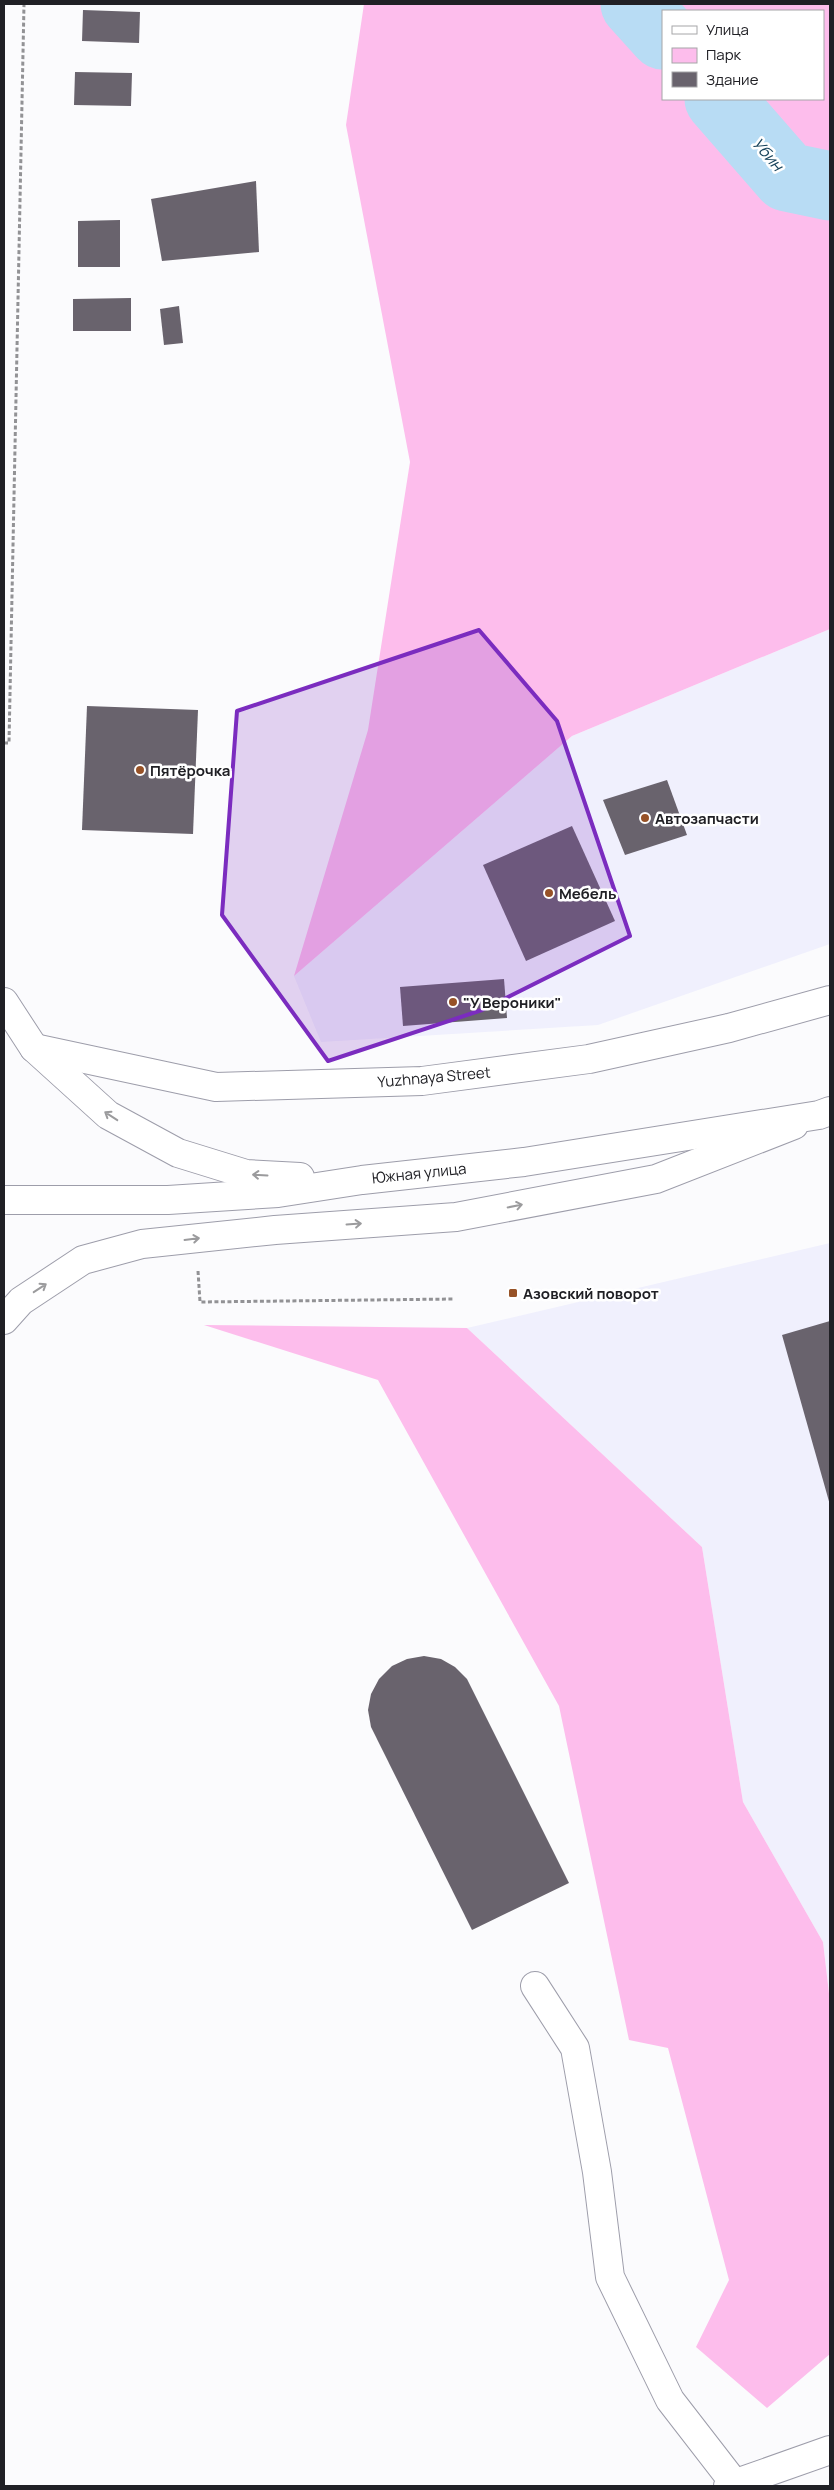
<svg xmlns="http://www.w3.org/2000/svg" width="834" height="2490" viewBox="0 0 834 2490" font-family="Manrope,sans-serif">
  <rect width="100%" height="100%" fill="#fbfbfd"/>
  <g fill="#f0f0fd">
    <polygon points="830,629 830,944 598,1025 321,1042 294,976 572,736"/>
    <polygon points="830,1243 830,2002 823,1942 743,1802 702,1547 467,1328"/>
  </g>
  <g fill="#fdbdec" fill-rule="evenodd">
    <path d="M 364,4 L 828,4 L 830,6 L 830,629 L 572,736 L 294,976 L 368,730 L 410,462 L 346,125 ZM 663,11 L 823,11 L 823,99 L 663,99 Z"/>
    <polygon points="204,1325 467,1328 702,1547 743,1802 823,1942 830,2002 830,2354 767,2408 696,2347 729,2280 668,2048 629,2040 559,1706 378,1380"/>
  </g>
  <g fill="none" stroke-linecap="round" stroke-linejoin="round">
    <g stroke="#b8dcf4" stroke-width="69">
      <polyline points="635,4 663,35"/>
      <polyline points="719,99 787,177 830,186"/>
    </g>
  </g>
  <g fill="#69636d">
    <polygon points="83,10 140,12 139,43 82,41"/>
    <polygon points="75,72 132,73 131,106 74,105"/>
    <polygon points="256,181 259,252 162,261 151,199"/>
    <polygon points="120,220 120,267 78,267 78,221"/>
    <polygon points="131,298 131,331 73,331 73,299"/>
    <polygon points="179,306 183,343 164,345 160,309"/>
    <polygon points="87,706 198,710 193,834 82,830"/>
    <polygon points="667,780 687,835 625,855 603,800"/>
    <polygon points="572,826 615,921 526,961 483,865"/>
    <polygon points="504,979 507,1018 403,1026 400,987"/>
    <polygon points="830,1321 830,1505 782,1335"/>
    <polygon points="424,1656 441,1659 455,1667 467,1679 569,1883 472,1930 371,1727 368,1710 371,1694 379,1679 392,1666 407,1659"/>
  </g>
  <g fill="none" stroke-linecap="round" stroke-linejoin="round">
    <defs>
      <g id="minor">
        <polyline points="34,1048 216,1087 422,1081 589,1059 729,1028 830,1000"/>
        <polyline points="4,1320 21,1301 83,1260 142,1244 275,1230 456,1217 656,1179 794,1125"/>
        <polyline points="535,1986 575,2048 597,2172 610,2277 670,2400 735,2484"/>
        <polyline points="728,2486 830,2450"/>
      </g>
      <g id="highway">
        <polyline points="4,1002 34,1048 108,1115 178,1153 246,1174 300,1177"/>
        <polyline points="4,1200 168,1200 278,1193 362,1180 524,1162 819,1115 830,1111"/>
      </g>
    </defs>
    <use href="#minor" stroke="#9d9daa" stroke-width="30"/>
    <use href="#highway" stroke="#9d9daa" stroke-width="30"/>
    <g stroke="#929295" stroke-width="3" stroke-dasharray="4 2.5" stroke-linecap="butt">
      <polyline points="4,743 9,743 24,4"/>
      <polyline points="198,1271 200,1302 454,1299"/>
    </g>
    <use href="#minor" stroke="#fff" stroke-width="28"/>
    <use href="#highway" stroke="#fff" stroke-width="28"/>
  </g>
  <defs><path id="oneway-shaft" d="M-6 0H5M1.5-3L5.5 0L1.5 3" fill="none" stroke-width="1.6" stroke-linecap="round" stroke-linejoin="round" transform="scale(1.25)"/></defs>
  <g stroke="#9b9b9d">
    <use href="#oneway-shaft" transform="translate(111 1116) rotate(-147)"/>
    <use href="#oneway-shaft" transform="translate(260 1175) rotate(-177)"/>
    <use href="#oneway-shaft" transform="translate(515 1206) rotate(-11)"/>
    <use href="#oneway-shaft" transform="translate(354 1224) rotate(-4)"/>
    <use href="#oneway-shaft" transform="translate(192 1239) rotate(-7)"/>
    <use href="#oneway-shaft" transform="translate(40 1288) rotate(-33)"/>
  </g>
  <path fill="#7b2cbf" fill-opacity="0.2" stroke="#7b2cbf" stroke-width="4" stroke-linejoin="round" d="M 479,630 L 557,721 L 630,936 L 482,1010 L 328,1061 L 222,915 L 237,711 Z"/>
  <g fill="#975227" stroke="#fff" stroke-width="2">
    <circle cx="140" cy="770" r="5"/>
    <circle cx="645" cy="818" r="5"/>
    <circle cx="549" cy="893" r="5"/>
    <circle cx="453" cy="1002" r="5"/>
    <rect x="508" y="1288" width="10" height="10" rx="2.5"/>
  </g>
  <g text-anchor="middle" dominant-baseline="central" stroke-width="5" stroke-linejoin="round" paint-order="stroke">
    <g font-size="15" font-weight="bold" fill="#202025" stroke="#fff" text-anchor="start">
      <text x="150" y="770">Пятёрочка</text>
      <text x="655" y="818">Автозапчасти</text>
      <text x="559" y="893">Мебель</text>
      <text x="463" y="1002">"У Вероники"</text>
      <text x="523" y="1293">Азовский поворот</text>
    </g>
    <g font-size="15" fill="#202025" stroke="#fff">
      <text transform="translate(434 1077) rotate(-5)">Yuzhnaya Street</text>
      <text transform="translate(419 1173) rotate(-6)">Южная улица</text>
    </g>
    <g font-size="16" font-style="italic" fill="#19445c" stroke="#fff">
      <text transform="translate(768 154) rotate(49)">Убин</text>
    </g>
  </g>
  <rect width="834" height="2490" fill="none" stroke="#202025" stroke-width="10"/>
  <rect x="662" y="10" width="162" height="90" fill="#ffffff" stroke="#a6a6a8"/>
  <rect x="672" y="26" width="25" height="8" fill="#ffffff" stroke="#a6a6a8"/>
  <text x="706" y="35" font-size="15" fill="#202025">Улица</text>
  <rect x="672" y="48" width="25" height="15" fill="#fdbdec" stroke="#a6a6a8"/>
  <text x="706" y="60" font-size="15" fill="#202025">Парк</text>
  <rect x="672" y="72" width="25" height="15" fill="#69636d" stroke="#a6a6a8"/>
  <text x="706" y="85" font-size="15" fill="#202025">Здание</text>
</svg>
